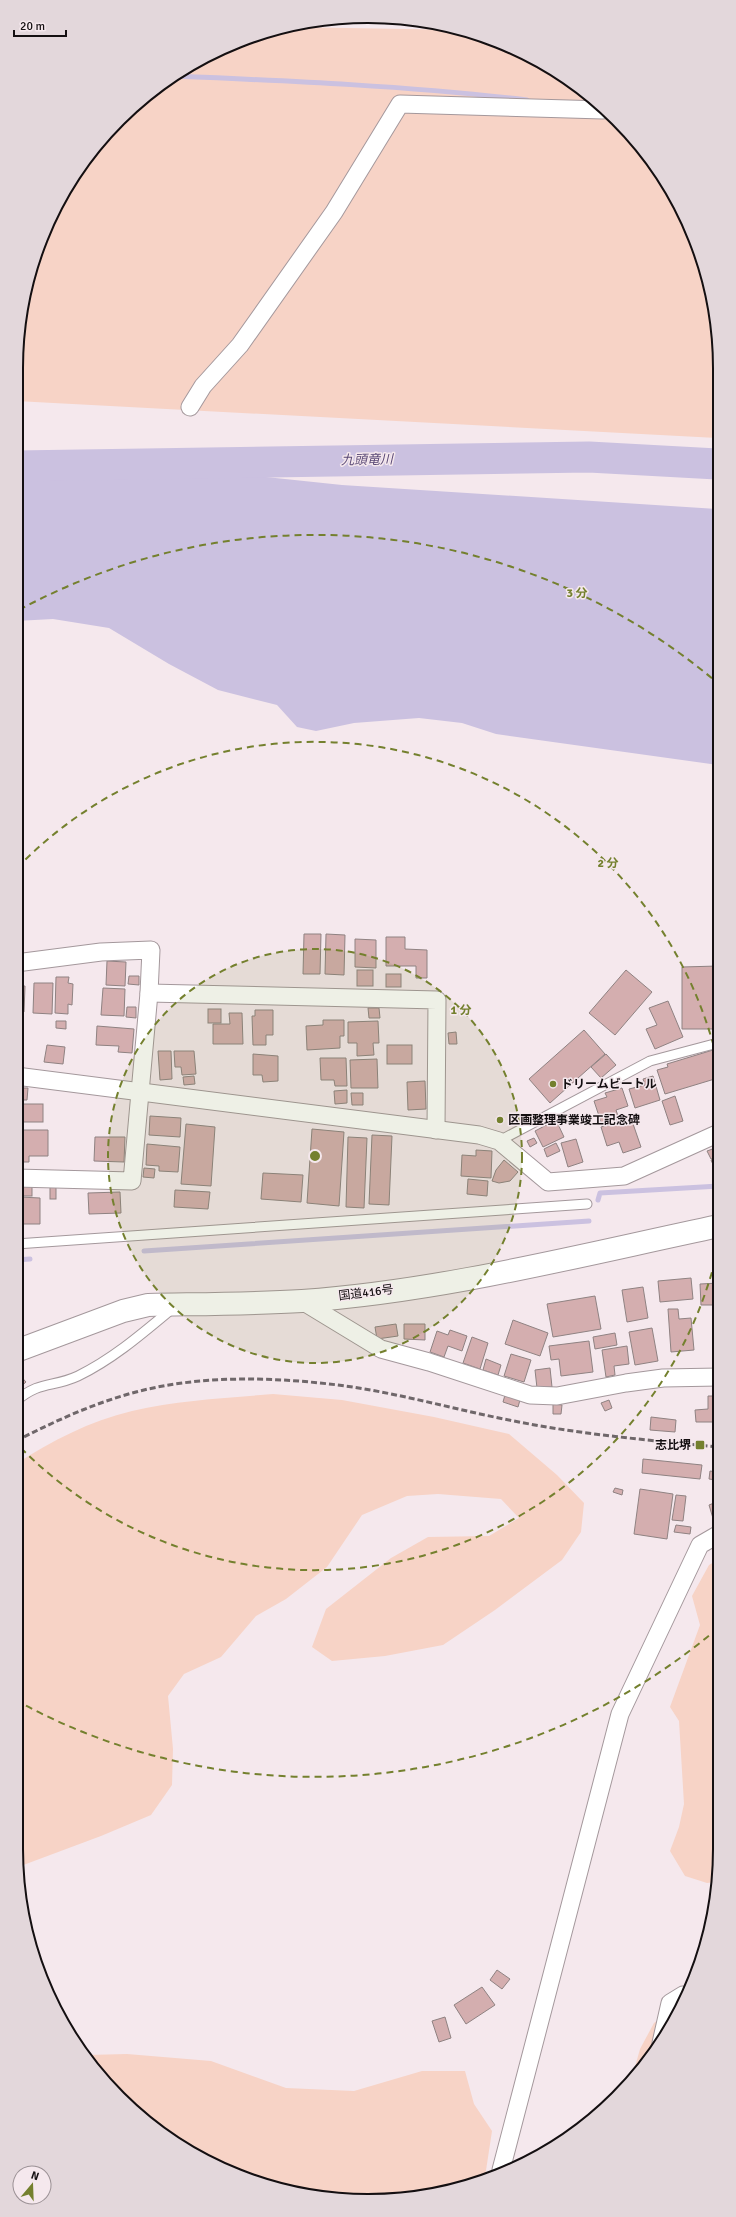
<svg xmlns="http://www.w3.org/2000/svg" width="736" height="2217" viewBox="0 0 736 2217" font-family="Signika,'Noto Sans JP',sans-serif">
  <rect width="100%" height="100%" fill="#f5e8ed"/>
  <g fill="#f7d3c6">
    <polygon points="288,27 464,30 563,75 633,136 693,233 717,322 717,438 16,401 16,368 28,277 52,213 89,154 136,104 192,63 255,35"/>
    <path d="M 273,1394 L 342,1400 L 434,1417 L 509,1434 L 557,1475 L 584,1503 L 581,1532 L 562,1560 L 495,1610 L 443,1645 L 385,1656 L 332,1661 L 312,1647 L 326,1609 L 391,1558 L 428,1537 L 489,1536 L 519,1518 L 501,1499 L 438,1494 L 407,1496 L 362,1515 L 327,1567 L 286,1599 L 256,1616 L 221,1657 L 184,1674 L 168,1696 L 173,1749 L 172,1785 L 151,1815 L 101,1836 L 18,1867 L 16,1849 L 16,1464 C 51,1441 90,1421 132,1411 C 178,1400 226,1398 273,1394 Z"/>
    <polygon points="719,1559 720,1849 716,1882 707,1883 685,1876 670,1851 679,1827 684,1804 679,1721 670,1707 700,1625 692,1596 709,1565"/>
    <polygon points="678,2006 661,2045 631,2081 640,2049 654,2023"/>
    <polygon points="127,2054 211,2061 286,2088 354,2091 422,2071 465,2071 474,2104 492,2131 485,2177 459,2189 391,2200 322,2198 212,2165 154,2128 104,2081 87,2055"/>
  </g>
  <polygon fill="#cbc1e0" points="16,460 170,467 342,485 717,509 718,765 496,734 462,723 419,718 354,723 316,731 297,727 277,705 218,690 169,664 109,628 53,619 16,621"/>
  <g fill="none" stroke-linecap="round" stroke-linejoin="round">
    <g stroke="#cbc1e0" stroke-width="5">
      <path d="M 174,76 C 292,81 410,86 527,100"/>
      <polyline points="598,1200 600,1193 719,1186"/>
      <polyline points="144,1251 589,1221"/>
      <polyline points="16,1260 30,1259"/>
    </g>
    <polyline stroke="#cbc1e0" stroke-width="31" points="16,466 589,457 717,464"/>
  </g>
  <g fill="#d4aeaf" stroke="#8f8282">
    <polygon points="304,934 321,934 320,974 303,974"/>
    <polygon points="326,934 345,935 344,975 325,974"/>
    <polygon points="386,937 405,937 405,949 427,950 427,978 416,978 416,966 386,966"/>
    <polygon points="355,939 376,940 376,968 355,967"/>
    <polygon points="107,961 126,962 125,986 106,985"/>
    <polygon points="718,966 718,1029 682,1029 682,967"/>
    <rect x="357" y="970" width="16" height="16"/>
    <polygon points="626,970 652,992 615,1035 589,1013"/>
    <rect x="386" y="974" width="15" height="13"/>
    <polygon points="129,976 139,976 139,985 128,984"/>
    <polygon points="56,977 69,977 68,983 73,984 72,1005 68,1004 68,1014 55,1013"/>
    <polygon points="34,983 53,983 52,1014 33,1013"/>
    <polygon points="16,986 25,986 24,1012 16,1012"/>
    <polygon points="103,988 125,989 124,1016 101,1015"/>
    <polygon points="668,1001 683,1037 655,1049 646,1029 657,1025 649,1008"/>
    <polygon points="127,1007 136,1007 136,1018 126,1017"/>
    <polygon points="368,1008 379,1008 380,1018 369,1018"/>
    <rect x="208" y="1009" width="13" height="14"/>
    <polygon points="255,1010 273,1010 273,1035 266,1035 266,1045 253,1045 252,1016 255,1016"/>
    <polygon points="229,1013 242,1013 243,1044 213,1044 213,1024 230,1024"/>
    <polygon points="323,1020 344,1020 344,1036 340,1036 340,1048 307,1050 306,1026 323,1025"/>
    <polygon points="56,1021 66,1021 66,1029 56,1028"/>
    <polygon points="378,1021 379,1043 373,1043 374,1055 357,1056 357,1043 348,1043 348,1022"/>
    <polygon points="97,1026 134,1029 132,1053 118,1052 119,1046 96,1045"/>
    <polygon points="584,1030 605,1054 550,1103 529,1079"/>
    <polygon points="456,1032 457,1044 449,1044 448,1033"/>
    <polygon points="47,1045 65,1047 63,1064 44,1062"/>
    <rect x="387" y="1045" width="25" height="19"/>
    <polygon points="713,1050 718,1064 714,1065 718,1078 665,1094 657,1070 668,1067 667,1064"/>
    <polygon points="158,1051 171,1051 172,1079 160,1080"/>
    <polygon points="174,1051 194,1051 196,1074 182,1075 181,1067 175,1067"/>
    <polygon points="253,1054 278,1056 278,1081 263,1082 262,1075 253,1075"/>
    <polygon points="606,1054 616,1065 601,1078 591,1067"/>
    <polygon points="320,1058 346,1058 347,1086 335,1086 334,1080 321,1080"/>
    <polygon points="377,1059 378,1088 351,1088 350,1060"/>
    <polygon points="194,1076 195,1084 184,1085 183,1077"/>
    <polygon points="653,1076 660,1100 635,1108 629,1089 645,1085 643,1079"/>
    <polygon points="425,1081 426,1109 408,1110 407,1082"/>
    <polygon points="17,1088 28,1088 27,1100 17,1100"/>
    <polygon points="622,1088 628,1106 616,1110 619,1119 602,1125 594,1101 607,1097 605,1093"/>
    <polygon points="347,1090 347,1103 335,1104 334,1091"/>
    <polygon points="351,1093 363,1093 363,1105 352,1105"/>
    <polygon points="675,1096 683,1121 670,1125 662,1101"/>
    <rect x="17" y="1104" width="26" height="18"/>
    <polygon points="150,1116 181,1118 180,1137 149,1135"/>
    <polygon points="631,1118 641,1147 623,1153 619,1142 607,1146 601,1127"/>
    <polygon points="556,1120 564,1137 543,1147 535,1131"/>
    <polygon points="186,1124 215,1127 211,1186 181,1184"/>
    <polygon points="312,1129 344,1132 339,1206 307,1203"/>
    <polygon points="20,1130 48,1130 48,1156 29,1156 29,1162 20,1162"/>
    <polygon points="372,1135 392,1136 389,1205 369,1204"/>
    <polygon points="95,1137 125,1137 124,1162 94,1161"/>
    <polygon points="348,1137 367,1138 364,1208 346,1207"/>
    <polygon points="534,1138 537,1143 530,1147 527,1141"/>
    <polygon points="576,1139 583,1162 568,1167 561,1143"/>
    <polygon points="556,1143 560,1151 547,1157 544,1149"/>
    <polygon points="147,1144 180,1147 178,1172 159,1171 159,1166 146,1165"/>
    <polygon points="718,1147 719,1156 711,1159 707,1151"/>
    <polygon points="476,1150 492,1151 491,1178 461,1176 462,1155 476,1156"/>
    <polygon points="719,1157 719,1178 711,1160"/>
    <polygon points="504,1160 518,1172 510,1181 499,1183 492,1181 496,1170"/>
    <polygon points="144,1168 155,1169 154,1178 143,1177"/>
    <polygon points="263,1173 303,1175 301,1202 261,1199"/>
    <polygon points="468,1179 488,1181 487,1196 467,1194"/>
    <rect x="21" y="1186" width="11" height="10"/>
    <rect x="50" y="1187" width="6" height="12"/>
    <polygon points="175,1190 210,1192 208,1209 174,1207"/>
    <polygon points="120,1192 121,1213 89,1214 88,1193"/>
    <polygon points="20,1197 40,1198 40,1224 20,1224"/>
    <polygon points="691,1278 693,1299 660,1302 658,1281"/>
    <polygon points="719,1283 719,1305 701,1305 700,1284"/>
    <polygon points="643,1287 648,1318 627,1322 622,1290"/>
    <polygon points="595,1296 601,1329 553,1337 547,1304"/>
    <polygon points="668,1309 678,1309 679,1319 691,1318 694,1350 671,1352"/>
    <polygon points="513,1320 548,1333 540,1356 505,1344"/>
    <polygon points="396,1324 398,1336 377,1339 375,1327"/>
    <polygon points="404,1324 425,1324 425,1340 404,1339"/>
    <polygon points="652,1328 658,1361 635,1365 629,1332"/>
    <polygon points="450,1330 467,1336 462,1351 448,1346 444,1357 430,1352 437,1331 448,1335"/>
    <polygon points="615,1333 617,1345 595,1349 593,1337"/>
    <polygon points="472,1337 488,1343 480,1369 463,1363"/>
    <polygon points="589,1341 593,1372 561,1376 559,1359 551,1360 549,1346"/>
    <polygon points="627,1346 629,1364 614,1366 615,1375 606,1377 602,1350"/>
    <polygon points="511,1354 531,1360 524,1382 504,1376"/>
    <polygon points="486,1359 501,1365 498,1375 483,1370"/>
    <polygon points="550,1368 552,1387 537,1388 535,1370"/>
    <polygon points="16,1371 26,1382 16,1391"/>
    <polygon points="714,1387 719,1387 719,1422 696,1422 695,1410 708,1409 708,1396 714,1396"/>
    <polygon points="505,1395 520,1400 518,1407 503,1402"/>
    <polygon points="609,1400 612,1408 605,1411 601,1403"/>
    <polygon points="553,1404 562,1405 561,1414 553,1414"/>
    <polygon points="651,1417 676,1420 675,1432 650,1430"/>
    <polygon points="643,1459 702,1465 700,1479 642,1473"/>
    <polygon points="710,1471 717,1472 716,1480 709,1479"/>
    <polygon points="615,1488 623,1490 622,1495 613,1492"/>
    <polygon points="640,1489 673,1494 667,1539 634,1534"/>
    <polygon points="676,1495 686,1496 683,1521 672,1520"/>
    <polygon points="719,1501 719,1523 715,1525 709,1505"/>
    <polygon points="676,1525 691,1527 690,1534 674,1532"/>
    <polygon points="497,1970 510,1979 502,1989 490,1980"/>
    <polygon points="482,1987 495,2005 466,2024 454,2005"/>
    <polygon points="445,2017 451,2038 439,2042 432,2021"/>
  </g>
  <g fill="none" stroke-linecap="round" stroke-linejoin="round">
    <defs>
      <g id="lane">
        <polyline points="499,1141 650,1061 718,1043"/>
        <polyline points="16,1244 587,1204"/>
        <path d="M 16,1401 C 41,1380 52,1388 78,1376 C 113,1359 143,1333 173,1308"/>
      </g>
      <g id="street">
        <polyline points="190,407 203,386 240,345 334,212 400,104 603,110"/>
        <polyline points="16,963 101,952 151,950 149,993 132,1181 16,1178"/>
        <polyline points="149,993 437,1000 436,1130"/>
        <polyline points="16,1076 479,1135 499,1141 548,1182 624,1176 719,1133"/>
        <polyline points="302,1301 381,1349 429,1362 530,1395 557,1396 626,1383 663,1378 719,1377"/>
        <polyline points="661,2043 670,2003 683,1995"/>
        <polyline points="501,2170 620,1714 700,1545 719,1534"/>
      </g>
      <path id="highway" d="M 16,1351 L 123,1311 L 148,1305 C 199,1304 251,1304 302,1301 C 443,1291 581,1255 719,1226"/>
    </defs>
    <use href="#lane" stroke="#a4989c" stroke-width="11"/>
    <use href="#street" stroke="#a4989c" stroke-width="19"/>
    <use href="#highway" stroke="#a4989c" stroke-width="24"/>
    <use href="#lane" stroke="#fff" stroke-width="9"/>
    <use href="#street" stroke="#fff" stroke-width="17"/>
    <use href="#highway" stroke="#fff" stroke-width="22"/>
    <path stroke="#6f676a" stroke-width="3" stroke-dasharray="6 3" stroke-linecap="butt" d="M 16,1441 C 55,1421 94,1403 136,1392 C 200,1375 272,1377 338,1385 C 394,1392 449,1408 504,1419 C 575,1434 647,1440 719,1447"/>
  </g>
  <circle cx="315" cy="1156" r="207" fill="#74802e" fill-opacity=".12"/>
  <g fill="none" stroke="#74802e" stroke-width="2" stroke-dasharray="7 5">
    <circle cx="315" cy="1156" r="207"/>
    <path d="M718 1249A414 414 0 0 1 17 1444M17 868A414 414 0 0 1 718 1063"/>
    <path d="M718 1628A621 621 0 0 1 19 1702M19 610A621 621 0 0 1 714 680"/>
  </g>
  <g fill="#74802e" stroke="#f5e8ed" stroke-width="1.5">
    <circle cx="553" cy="1084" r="4"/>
    <circle cx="500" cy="1120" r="4"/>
    <rect x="695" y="1440" width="10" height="10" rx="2"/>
  </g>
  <g text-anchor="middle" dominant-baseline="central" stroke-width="3" stroke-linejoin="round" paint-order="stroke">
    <g font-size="12" font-weight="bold" fill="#140f11" stroke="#f5e8ed" text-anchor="start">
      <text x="561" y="1084">ドリームビートル</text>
      <text x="508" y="1120">区画整理事業竣工記念碑</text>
      <text x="691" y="1445" text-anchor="end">志比堺</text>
    </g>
    <g font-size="12" fill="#140f11" stroke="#f5e8ed">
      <text transform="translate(366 1293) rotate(-7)">国道416号</text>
    </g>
    <g font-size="13" font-style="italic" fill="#5a4976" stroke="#f5e8ed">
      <text transform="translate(367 460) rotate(-1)">九頭竜川</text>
    </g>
  </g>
  <path d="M0 0H736V2217H0ZM368 23H368A345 345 0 0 1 713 368V1849A345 345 0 0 1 368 2194H368A345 345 0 0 1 23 1849V368A345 345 0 0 1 368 23Z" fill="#e3d7db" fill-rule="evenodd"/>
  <path fill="none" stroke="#140f11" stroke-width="2" d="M368 23H368A345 345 0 0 1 713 368V1849A345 345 0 0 1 368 2194H368A345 345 0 0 1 23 1849V368A345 345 0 0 1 368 23Z"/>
  <circle cx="315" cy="1156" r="6" fill="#74802e" stroke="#f5e8ed" stroke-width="2"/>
  <g font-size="12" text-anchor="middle" font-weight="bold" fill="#74802e" stroke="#f5e8ed" stroke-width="3" stroke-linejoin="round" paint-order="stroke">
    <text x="577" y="597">3 分</text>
    <text x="608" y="867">2 分</text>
    <text x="461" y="1014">1 分</text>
  </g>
  <g transform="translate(32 2185) rotate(19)"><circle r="19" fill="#f5e8ed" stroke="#9b9195"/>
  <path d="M0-3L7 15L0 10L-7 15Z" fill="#74802e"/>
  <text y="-6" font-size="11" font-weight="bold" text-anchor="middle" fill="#140f11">N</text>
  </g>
  <path d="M14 30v6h52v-6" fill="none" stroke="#140f11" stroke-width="2"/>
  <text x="20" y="30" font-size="12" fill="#140f11" stroke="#f5e8ed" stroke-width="3" paint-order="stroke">20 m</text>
</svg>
